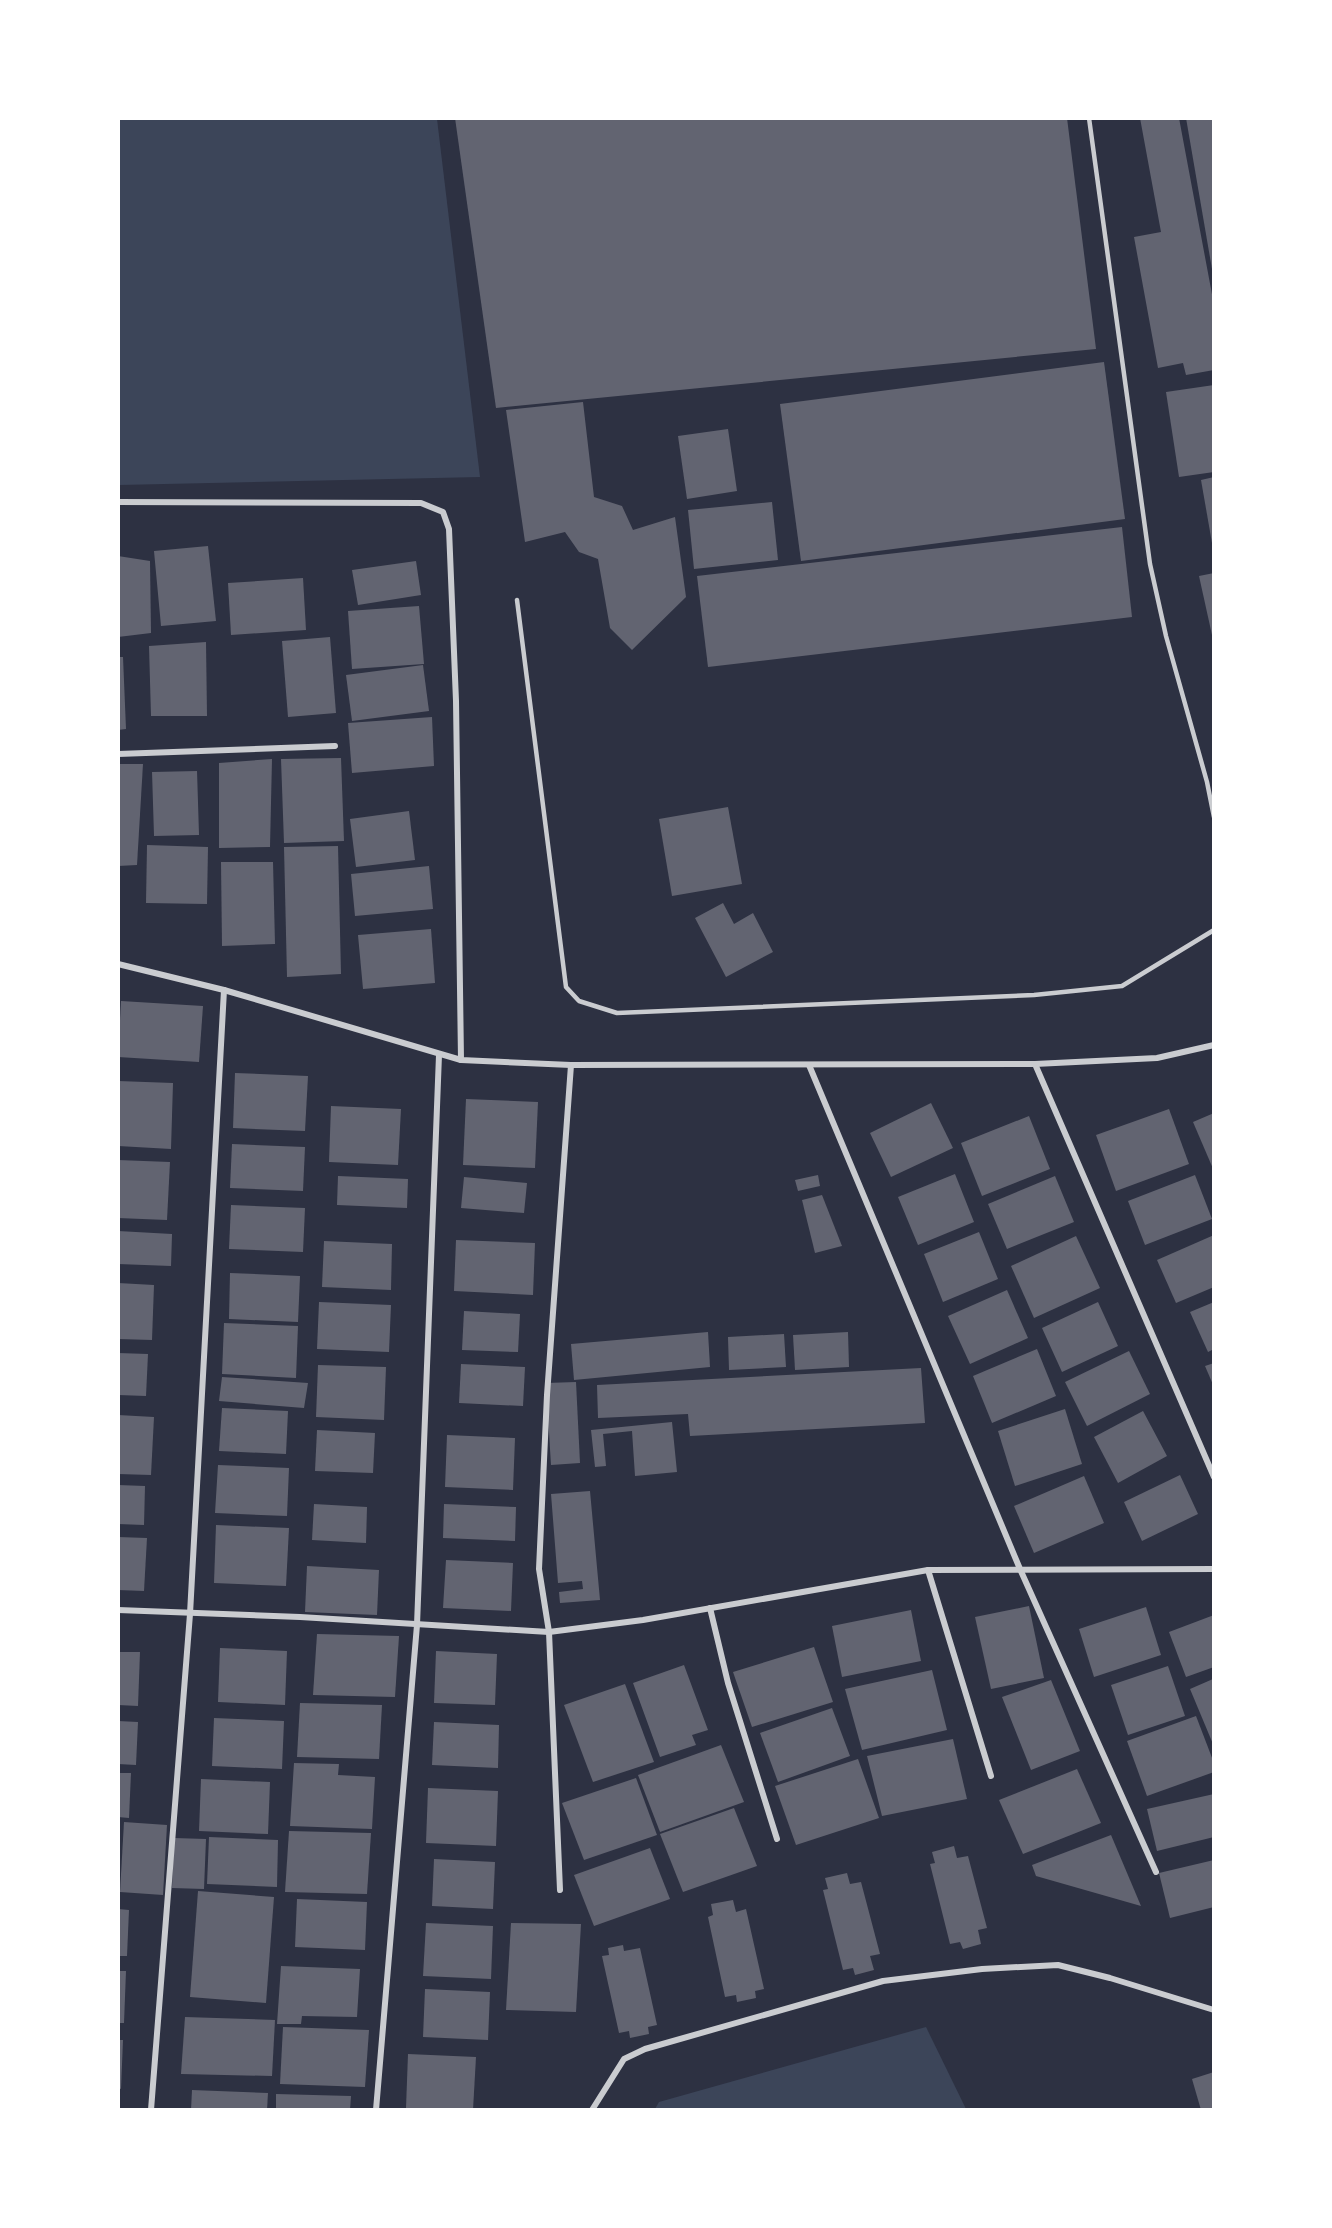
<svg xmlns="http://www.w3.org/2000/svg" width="1332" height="2228" viewBox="0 0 1332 2228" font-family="Raleway,sans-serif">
  <rect width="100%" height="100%" fill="#2d3142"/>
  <g fill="#3c4559">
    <polygon points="118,119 437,119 480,477 119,485"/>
    <polygon points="926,2027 966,2109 655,2109 659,2102"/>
  </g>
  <g fill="#626471">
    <polygon points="455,118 1067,118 1096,349 496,408"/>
    <polygon points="1140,118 1179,118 1214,305 1214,370 1186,375 1183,363 1158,368 1134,237 1161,232"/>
    <polygon points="1186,118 1214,118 1214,269 1212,269"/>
    <polygon points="1104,362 1125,519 801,561 780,404"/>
    <polygon points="1214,385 1214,472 1179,477 1166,392"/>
    <polygon points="583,402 594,497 622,506 633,530 675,517 686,597 632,650 610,628 598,559 579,552 565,532 525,542 506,410"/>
    <polygon points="728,429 737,491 687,499 678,436"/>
    <polygon points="1214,477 1214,543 1212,543 1201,480"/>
    <polygon points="772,502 778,560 694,569 688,510"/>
    <polygon points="1122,527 1132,617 708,667 697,576"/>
    <polygon points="208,546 216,621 161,626 154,551"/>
    <polygon points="118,556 150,561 151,633 118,637"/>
    <polygon points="416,561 421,595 358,605 352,570"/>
    <polygon points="1214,573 1214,634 1212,635 1199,576"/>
    <polygon points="303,578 306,630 231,635 228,583"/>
    <polygon points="419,606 424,664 352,669 348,611"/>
    <polygon points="330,637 336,713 288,717 282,641"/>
    <polygon points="206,642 207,716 151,716 149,646"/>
    <polygon points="118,657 123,657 126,729 118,730"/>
    <polygon points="423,665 429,711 352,721 346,675"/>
    <polygon points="432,717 434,766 352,773 348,723"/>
    <polygon points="341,758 344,841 284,843 281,759"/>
    <polygon points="272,759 270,847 219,848 219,763"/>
    <polygon points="118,764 143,764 137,865 118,866"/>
    <polygon points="197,771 199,835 154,836 152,772"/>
    <polygon points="728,807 742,884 672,896 659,819"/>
    <polygon points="409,811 415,860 356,867 350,819"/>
    <polygon points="147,845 208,847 207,904 146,903"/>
    <polygon points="338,846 341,974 287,977 284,847"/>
    <polygon points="221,862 273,862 275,944 222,946"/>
    <polygon points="429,866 433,909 355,916 351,874"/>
    <polygon points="723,903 734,924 753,913 773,952 726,977 695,918"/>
    <polygon points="431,929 435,983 363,989 358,935"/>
    <polygon points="121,1001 203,1006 199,1062 118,1057"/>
    <polygon points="235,1073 308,1076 305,1131 233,1128"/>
    <polygon points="118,1081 173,1083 171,1149 118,1146"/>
    <polygon points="466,1099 538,1102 535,1168 463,1165"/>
    <polygon points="931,1103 953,1148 891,1177 870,1133"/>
    <polygon points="331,1106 401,1109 398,1165 329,1162"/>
    <polygon points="1169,1109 1189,1164 1116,1191 1096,1135"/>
    <polygon points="1214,1113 1214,1171 1193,1122"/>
    <polygon points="1029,1116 1050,1169 982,1196 961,1143"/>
    <polygon points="232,1144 305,1147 303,1191 230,1188"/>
    <polygon points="118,1160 170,1162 167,1220 118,1218"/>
    <polygon points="955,1174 974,1222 918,1245 898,1197"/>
    <polygon points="818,1175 820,1186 798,1191 795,1180"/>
    <polygon points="1195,1175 1212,1219 1145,1245 1128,1201"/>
    <polygon points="338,1176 408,1179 407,1208 337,1205"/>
    <polygon points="1055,1176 1074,1222 1007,1249 988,1204"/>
    <polygon points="464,1177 527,1183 524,1213 461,1208"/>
    <polygon points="822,1195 842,1246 815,1253 802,1200"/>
    <polygon points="231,1205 305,1208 303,1252 229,1249"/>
    <polygon points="118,1231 172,1234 171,1266 118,1264"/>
    <polygon points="979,1232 998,1279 943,1302 924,1254"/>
    <polygon points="1214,1235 1214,1287 1176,1303 1157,1260"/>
    <polygon points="1076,1236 1100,1288 1034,1318 1011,1266"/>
    <polygon points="456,1240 535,1243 533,1295 454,1291"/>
    <polygon points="324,1241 392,1244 391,1290 322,1287"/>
    <polygon points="230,1273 300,1276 298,1322 229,1319"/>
    <polygon points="118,1283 154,1285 152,1340 118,1339"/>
    <polygon points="1007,1290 1028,1338 970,1364 948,1316"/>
    <polygon points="319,1302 391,1305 389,1352 317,1349"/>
    <polygon points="1098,1302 1118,1346 1062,1372 1042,1328"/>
    <polygon points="1214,1302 1214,1349 1208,1352 1190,1312"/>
    <polygon points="464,1311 520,1314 518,1352 462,1350"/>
    <polygon points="224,1323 298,1326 296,1378 222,1374"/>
    <polygon points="708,1332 710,1367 574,1380 571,1344"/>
    <polygon points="848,1332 849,1367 795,1370 793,1335"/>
    <polygon points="784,1334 786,1367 729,1370 728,1337"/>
    <polygon points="1037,1349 1056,1396 992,1423 973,1376"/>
    <polygon points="1129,1351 1150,1394 1087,1426 1065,1382"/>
    <polygon points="118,1353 148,1354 146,1396 118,1395"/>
    <polygon points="1214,1363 1214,1387 1205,1366"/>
    <polygon points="461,1364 525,1367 523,1406 459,1403"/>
    <polygon points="318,1365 386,1367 384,1420 316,1417"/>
    <polygon points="921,1368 925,1423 690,1436 688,1414 598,1418 597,1385"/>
    <polygon points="222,1377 308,1383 304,1408 219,1401"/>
    <polygon points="576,1382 580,1463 551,1465 546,1383"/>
    <polygon points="222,1408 288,1411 286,1454 219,1451"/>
    <polygon points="1065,1409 1082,1464 1015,1486 998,1431"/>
    <polygon points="1143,1411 1167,1456 1118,1483 1094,1437"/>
    <polygon points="118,1415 154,1417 151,1475 118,1474"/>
    <polygon points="672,1422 677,1472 635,1476 632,1431 603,1434 606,1466 595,1467 591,1430"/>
    <polygon points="317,1430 375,1433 373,1473 315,1471"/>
    <polygon points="447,1435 515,1438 513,1490 445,1487"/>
    <polygon points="218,1465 289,1468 287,1516 215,1513"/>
    <polygon points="1180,1475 1198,1514 1142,1541 1124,1502"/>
    <polygon points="1084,1476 1104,1523 1034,1553 1014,1506"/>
    <polygon points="118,1485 145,1486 144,1525 118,1524"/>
    <polygon points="590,1491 600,1600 560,1603 559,1592 583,1589 582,1581 558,1583 551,1494"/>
    <polygon points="314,1504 367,1507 366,1543 312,1540"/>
    <polygon points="444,1504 516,1507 515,1541 443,1538"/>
    <polygon points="216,1525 289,1528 286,1586 214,1583"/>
    <polygon points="118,1537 147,1538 144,1591 118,1590"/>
    <polygon points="446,1560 513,1563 511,1611 443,1608"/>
    <polygon points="307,1566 379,1570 377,1615 305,1612"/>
    <polygon points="1029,1606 1044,1678 991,1689 975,1617"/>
    <polygon points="1146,1607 1161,1655 1094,1677 1079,1629"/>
    <polygon points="911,1610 921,1661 842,1677 832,1626"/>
    <polygon points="1214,1615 1214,1667 1186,1677 1169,1632"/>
    <polygon points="317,1634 399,1636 395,1697 313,1695"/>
    <polygon points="814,1647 833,1702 752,1727 733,1672"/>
    <polygon points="220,1648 287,1651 285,1705 218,1702"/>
    <polygon points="436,1651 497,1654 495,1705 434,1703"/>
    <polygon points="118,1652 140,1652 138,1706 118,1705"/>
    <polygon points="684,1665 708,1730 692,1735 696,1745 660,1757 633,1683"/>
    <polygon points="1168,1666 1185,1716 1128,1735 1111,1685"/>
    <polygon points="932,1670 947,1730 862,1750 845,1689"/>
    <polygon points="1213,1679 1213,1744 1190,1689"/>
    <polygon points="1051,1680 1080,1751 1031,1770 1002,1697"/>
    <polygon points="625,1684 654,1762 593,1782 564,1705"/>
    <polygon points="300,1703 382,1705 379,1759 297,1757"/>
    <polygon points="832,1708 850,1756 778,1782 760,1733"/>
    <polygon points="1196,1716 1214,1763 1214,1772 1147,1796 1127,1741"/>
    <polygon points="214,1718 284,1721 282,1769 212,1766"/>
    <polygon points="118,1721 138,1722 136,1765 118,1764"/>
    <polygon points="434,1722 499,1725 498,1768 432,1765"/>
    <polygon points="953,1739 967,1799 882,1816 867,1756"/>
    <polygon points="721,1745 744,1802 660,1832 638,1775"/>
    <polygon points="858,1759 879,1818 796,1845 775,1786"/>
    <polygon points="294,1763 339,1764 338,1775 375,1777 372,1829 290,1826"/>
    <polygon points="1077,1769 1101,1823 1023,1854 999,1800"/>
    <polygon points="118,1773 131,1773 129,1818 118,1817"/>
    <polygon points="636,1778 657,1835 584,1860 562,1803"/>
    <polygon points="201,1779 270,1782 268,1834 199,1831"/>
    <polygon points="428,1788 498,1791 496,1846 426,1843"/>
    <polygon points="1214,1794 1214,1837 1157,1851 1147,1809"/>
    <polygon points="734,1808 757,1866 683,1892 660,1834"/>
    <polygon points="124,1822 167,1825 163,1895 120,1892"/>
    <polygon points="289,1831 371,1833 367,1894 285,1892"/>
    <polygon points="1111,1835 1141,1906 1036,1876 1032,1865"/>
    <polygon points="209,1837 278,1840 277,1887 207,1884"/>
    <polygon points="174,1838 206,1839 204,1889 172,1888"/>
    <polygon points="954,1846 957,1858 968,1856 987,1928 978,1930 981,1944 963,1949 960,1942 950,1944 930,1864 935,1863 932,1852"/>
    <polygon points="650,1848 670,1899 594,1926 574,1875"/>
    <polygon points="434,1859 495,1862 493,1909 432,1906"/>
    <polygon points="1214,1860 1214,1907 1170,1918 1159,1873"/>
    <polygon points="847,1873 850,1884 861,1882 880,1954 870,1956 874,1970 855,1975 853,1968 843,1970 823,1890 828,1889 825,1878"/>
    <polygon points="198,1891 274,1897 266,2003 190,1997"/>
    <polygon points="297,1899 367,1902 365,1950 295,1947"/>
    <polygon points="733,1900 736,1912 746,1909 764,1989 755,1991 756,1998 737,2002 736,1995 725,1997 708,1917 713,1915 711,1904"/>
    <polygon points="118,1909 129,1910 127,1956 118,1956"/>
    <polygon points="426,1923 493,1926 491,1979 423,1976"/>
    <polygon points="511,1923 581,1924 576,2012 506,2010"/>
    <polygon points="623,1945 624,1951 640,1948 657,2025 648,2027 649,2034 630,2038 629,2031 619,2033 602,1956 609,1955 608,1948"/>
    <polygon points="281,1966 360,1969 357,2017 302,2016 301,2024 277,2024"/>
    <polygon points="118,1971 126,1971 124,2023 118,2023"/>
    <polygon points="425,1989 490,1992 488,2040 423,2037"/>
    <polygon points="185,2017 275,2020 272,2076 181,2074"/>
    <polygon points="283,2027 369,2030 365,2087 280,2084"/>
    <polygon points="118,2040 123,2040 121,2089 118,2088"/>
    <polygon points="408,2054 476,2057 473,2110 406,2108"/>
    <polygon points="1214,2072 1214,2110 1201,2110 1192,2079"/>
    <polygon points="192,2090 268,2093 267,2110 191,2110"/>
    <polygon points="276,2094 351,2096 350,2110 276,2110"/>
  </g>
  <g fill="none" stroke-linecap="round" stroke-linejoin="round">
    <g stroke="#caccd0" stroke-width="4.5">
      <polyline points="1089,118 1150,564 1166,636 1207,782 1214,817"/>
      <polyline points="517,600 566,987 579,1001 617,1013 1034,995 1122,986 1214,930"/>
    </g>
    <g stroke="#caccd0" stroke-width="6">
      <polyline points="118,502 421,503 443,512 449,529 456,701 461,1060"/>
      <polyline points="118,754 335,746"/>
      <polyline points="118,964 224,990 461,1060 571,1065 1035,1064 1157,1058 1214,1045"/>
      <polyline points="1035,1064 1214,1477"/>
      <polyline points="809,1065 1020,1569 1156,1872"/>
      <polyline points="928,1570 991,1776"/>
      <polyline points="710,1608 728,1683 777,1839"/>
      <polyline points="118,1610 300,1617 549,1632 643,1620 928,1570 1214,1569"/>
      <polyline points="560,1890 549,1632 539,1569 547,1395 571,1065"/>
      <polyline points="151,2110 190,1614 224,990"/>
      <polyline points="376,2110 417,1625 439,1055"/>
      <polyline points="592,2110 624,2059 645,2049 883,1981 982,1969 1058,1965 1110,1978 1214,2010"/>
    </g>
  </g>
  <rect width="1332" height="2228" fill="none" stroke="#ffffff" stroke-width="240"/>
</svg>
